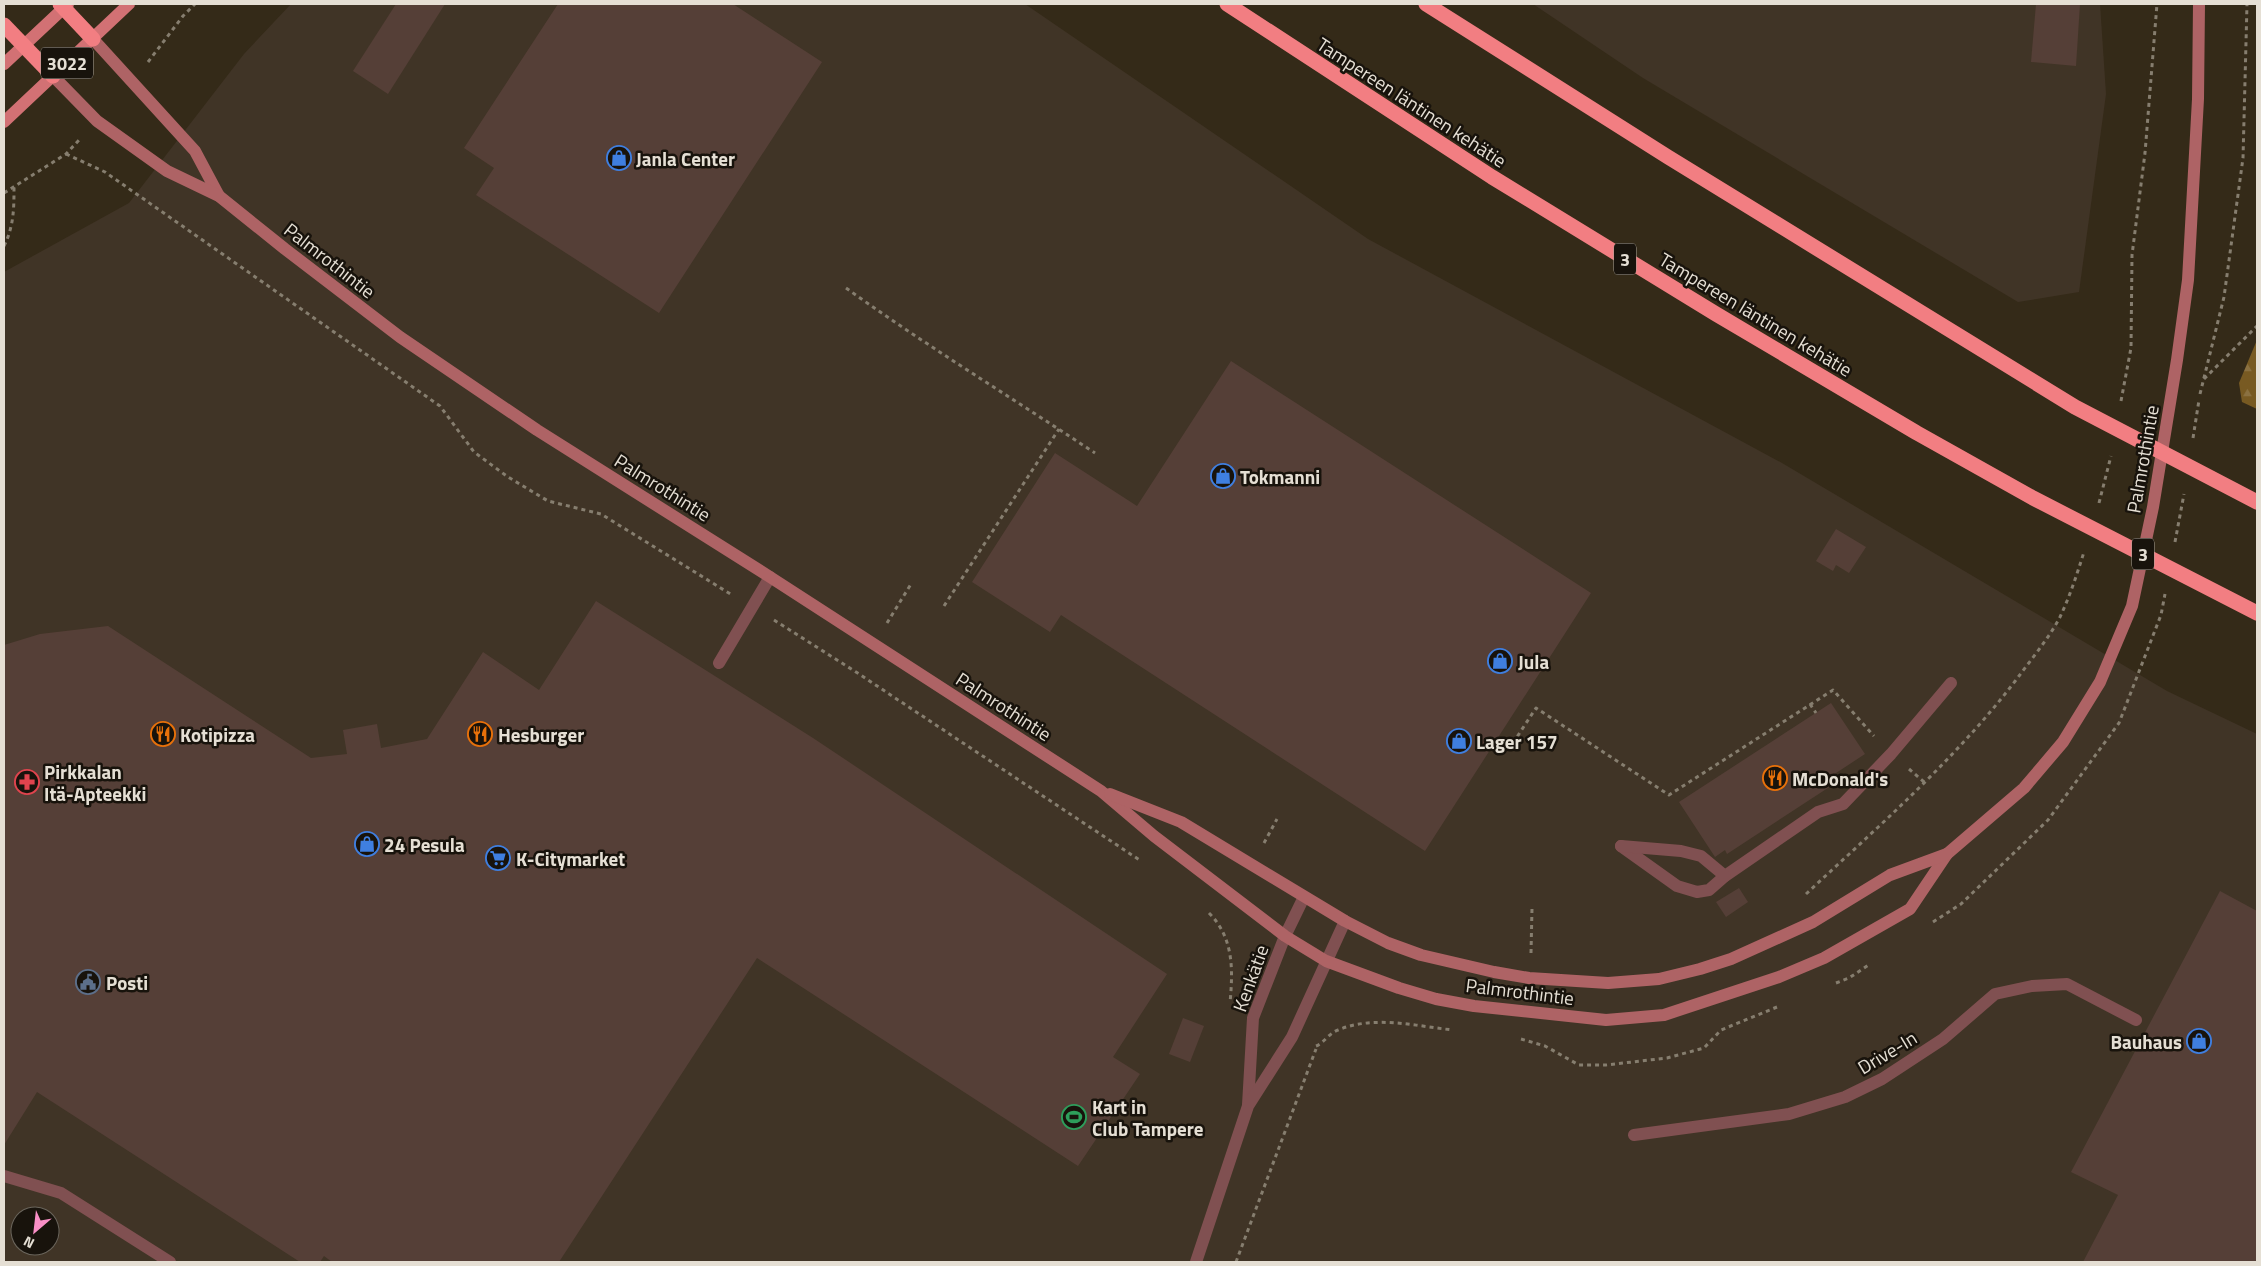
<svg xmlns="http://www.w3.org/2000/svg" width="2261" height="1266" viewBox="0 0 2261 1266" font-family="'Titillium Web',sans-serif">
  <defs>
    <pattern id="forest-firs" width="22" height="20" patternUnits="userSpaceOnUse" patternTransform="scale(1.25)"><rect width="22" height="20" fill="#785a22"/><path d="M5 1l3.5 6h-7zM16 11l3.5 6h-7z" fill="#8b7141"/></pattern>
  </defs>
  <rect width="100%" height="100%" fill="#342a18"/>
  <g fill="#403426" fill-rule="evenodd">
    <path d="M 291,4 L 1025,4 L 1368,239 L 1782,463 L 2167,691 L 2257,734 L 2257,1262 L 4,1262 L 4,272 L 129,203 L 244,54 ZM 20,1216 L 50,1216 L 50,1246 L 20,1246 Z"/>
    <polygon points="1533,4 2100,4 2106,94 2079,292 2018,302 1643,78"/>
  </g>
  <polygon fill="url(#forest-firs)" points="2257,340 2257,409 2242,402 2239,383"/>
  <g fill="#553f37">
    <polygon points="396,4 445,4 388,94 353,71"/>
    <polygon points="558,4 733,4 822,62 659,313 476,195 494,168 464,148"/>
    <polygon points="2036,4 2080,4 2076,66 2031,62"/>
    <polygon points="1231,361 1591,593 1425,851 1061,615 1050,632 972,582 1055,453 1137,506"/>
    <polygon points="1836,529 1866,547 1849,573 1836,565 1833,571 1816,561"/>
    <polygon points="596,601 813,738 1167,974 1113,1057 1140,1074 1078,1166 757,958 559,1262 332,1262 324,1256 320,1262 300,1262 37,1092 4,1145 4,645 40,634 108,626 311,758 347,754 343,730 377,724 381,748 427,739 483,652 539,690"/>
    <polygon points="1831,703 1865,754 1833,775 1837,782 1727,854 1725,850 1715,857 1679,802"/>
    <polygon points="1739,888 1748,902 1726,917 1716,902"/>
    <polygon points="2220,891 2257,911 2257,1262 2083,1262 2118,1195 2071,1172"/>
    <polygon points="1183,1018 1204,1026 1190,1062 1169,1054"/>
  </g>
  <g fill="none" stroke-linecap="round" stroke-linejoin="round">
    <g stroke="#867e6f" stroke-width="3" stroke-dasharray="4 4" stroke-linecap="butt">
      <polyline points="148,62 183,16 195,4"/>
      <polyline points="66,154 105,172 440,406 474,452 508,477 548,501 601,514 732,595"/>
      <polyline points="4,193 66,154 80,139"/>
      <path d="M 4,246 C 14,226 14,208 14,186"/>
      <path d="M 846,288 C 927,346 1012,398 1095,453"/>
      <polyline points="2204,379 2257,326"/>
      <polyline points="2200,394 2224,297 2243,158 2247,4"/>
      <polyline points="2121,401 2131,348 2132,255 2145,153 2157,4"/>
      <polyline points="2193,438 2199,400"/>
      <polyline points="2099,503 2111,456"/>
      <polyline points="2175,542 2184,494"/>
      <polyline points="944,606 1059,429"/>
      <polyline points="774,620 856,672 1141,861"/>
      <polyline points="887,623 911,584"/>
      <polyline points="1810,704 1816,713"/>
      <polyline points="1513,743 1536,708 1669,795 1833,690 1874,736"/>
      <polyline points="1909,769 1924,782"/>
      <polyline points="1264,843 1277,819"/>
      <path d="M 1806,894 C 1880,825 1958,757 2019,676 C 2033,657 2049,638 2060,617 C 2070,596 2077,574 2084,552"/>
      <path d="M 1209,913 C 1234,938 1233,970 1230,1003"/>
      <polyline points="1933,922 1961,904 2048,820 2119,723 2161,615 2165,594"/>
      <polyline points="1531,953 1532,908"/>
      <polyline points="1836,983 1849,978 1870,964"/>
      <polyline points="1521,1039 1545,1046 1579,1065 1606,1065 1667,1058 1704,1048 1721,1030 1777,1007"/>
      <path d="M 1316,1046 C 1324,1043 1329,1033 1338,1030 C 1374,1015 1415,1026 1453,1030"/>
      <polyline points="1236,1262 1316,1049"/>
    </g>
    <g stroke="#805051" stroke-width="12">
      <polyline points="719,663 770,577"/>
      <polyline points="1621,846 1677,886 1697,892 1709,890 1725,876 1818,812 1843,804 1891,754 1951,683"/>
      <polyline points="1621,846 1681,851 1701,856 1725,876"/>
      <polyline points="1634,1135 1789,1114 1845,1097 1882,1079 1943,1039 1995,994 2032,986 2067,984 2136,1020"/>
      <polyline points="4,1176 61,1193 170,1262"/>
    </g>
    <g stroke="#805051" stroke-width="12">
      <polyline points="1248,1105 1253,1018 1285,936 1304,897"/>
      <polyline points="1196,1262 1248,1106 1292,1037 1345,921"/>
    </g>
    <g stroke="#ae6365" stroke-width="12">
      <polyline points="93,39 195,151 219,196"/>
      <polyline points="53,76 97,121 167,171 219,196 285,249 400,337 537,430 770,577 1101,791 1154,836 1285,936 1326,961 1399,988 1436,999 1474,1006 1606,1020 1664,1015 1779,977 1824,958 1910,909 1947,854 2024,788 2063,742 2100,682 2132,606 2153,507 2177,360 2188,280 2198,99 2199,4"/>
      <polyline points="1110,794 1181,822 1345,921 1388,943 1421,955 1494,972 1529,978 1608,983 1659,979 1700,969 1731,959 1813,922 1890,875 1947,854"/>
    </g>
    <g stroke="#d27174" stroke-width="12">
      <polyline points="4,64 68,4"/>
      <polyline points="4,122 129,4"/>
    </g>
    <g stroke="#f27e82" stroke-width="15">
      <polyline points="60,4 93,39"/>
      <polyline points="1227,4 1492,177 1716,314 1917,433 2033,498 2257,613"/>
      <polyline points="1426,4 1668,157 2075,407 2257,502"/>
      <polyline points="4,25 53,76"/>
    </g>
  </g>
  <defs>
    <symbol id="shop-ring" viewBox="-11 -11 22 22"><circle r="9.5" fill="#18130c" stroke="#3f7fe0" stroke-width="1.5"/><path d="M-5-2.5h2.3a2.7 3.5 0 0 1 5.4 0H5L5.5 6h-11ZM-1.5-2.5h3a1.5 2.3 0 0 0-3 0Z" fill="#3f7fe0"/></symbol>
    <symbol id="restaurant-ring" viewBox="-11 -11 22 22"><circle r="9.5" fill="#18130c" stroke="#e8710a" stroke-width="1.5"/><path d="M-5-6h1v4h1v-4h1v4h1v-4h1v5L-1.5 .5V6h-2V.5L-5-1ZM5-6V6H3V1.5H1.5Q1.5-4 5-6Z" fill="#e8710a"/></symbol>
    <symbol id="pharmacy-ring" viewBox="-11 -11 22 22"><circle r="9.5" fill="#18130c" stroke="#e0444e" stroke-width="1.5"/><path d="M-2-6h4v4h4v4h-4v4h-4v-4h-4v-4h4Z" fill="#e0444e"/></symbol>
    <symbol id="supermarket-ring" viewBox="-11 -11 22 22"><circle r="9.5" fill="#18130c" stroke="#3f7fe0" stroke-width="1.5"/><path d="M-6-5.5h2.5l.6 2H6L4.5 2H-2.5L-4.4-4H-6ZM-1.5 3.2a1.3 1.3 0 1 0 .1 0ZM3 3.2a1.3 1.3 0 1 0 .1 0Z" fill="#3f7fe0"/></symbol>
    <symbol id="civic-ring" viewBox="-11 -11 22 22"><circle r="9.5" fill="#18130c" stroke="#5c6f8a" stroke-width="1.5"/><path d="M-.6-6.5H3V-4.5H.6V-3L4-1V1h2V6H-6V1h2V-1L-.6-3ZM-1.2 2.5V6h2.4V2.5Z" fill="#5c6f8a"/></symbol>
    <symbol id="stadium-ring" viewBox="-11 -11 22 22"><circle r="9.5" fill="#18130c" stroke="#2e9e5b" stroke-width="1.5"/><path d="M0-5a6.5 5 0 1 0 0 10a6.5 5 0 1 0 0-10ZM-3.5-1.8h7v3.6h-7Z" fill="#2e9e5b"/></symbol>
  </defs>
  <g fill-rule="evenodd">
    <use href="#shop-ring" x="605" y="144" width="28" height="28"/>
    <use href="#shop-ring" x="1209" y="462" width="28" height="28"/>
    <use href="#shop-ring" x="1486" y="647" width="28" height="28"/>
    <use href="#restaurant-ring" x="149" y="720" width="28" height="28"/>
    <use href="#restaurant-ring" x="466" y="720" width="28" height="28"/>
    <use href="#shop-ring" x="1445" y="727" width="28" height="28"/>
    <use href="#restaurant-ring" x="1761" y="764" width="28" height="28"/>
    <use href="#pharmacy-ring" x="13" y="768" width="28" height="28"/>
    <use href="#shop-ring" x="353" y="830" width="28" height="28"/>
    <use href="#supermarket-ring" x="484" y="844" width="28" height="28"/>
    <use href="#civic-ring" x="74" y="968" width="28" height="28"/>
    <use href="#shop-ring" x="2185" y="1027" width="28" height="28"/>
    <use href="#stadium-ring" x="1060" y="1103" width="28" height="28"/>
  </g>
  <g text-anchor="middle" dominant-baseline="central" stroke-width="5" stroke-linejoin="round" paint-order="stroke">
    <g fill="#18130c" stroke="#a8a298" stroke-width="1">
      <rect x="41" y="47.5" width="52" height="31" rx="4"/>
      <rect x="1614" y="243.5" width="22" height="31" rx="4"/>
      <rect x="2132" y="538.5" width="22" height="31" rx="4"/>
    </g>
    <g font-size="18" font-weight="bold" fill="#e5dfd4">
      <text x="67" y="63">3022</text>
      <text x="1625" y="259">3</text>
      <text x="2143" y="554">3</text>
    </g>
    <g font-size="19" fill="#e5dfd4" stroke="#18130c">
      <text transform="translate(1412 102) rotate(33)">Tampereen läntinen kehätie</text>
      <text transform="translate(330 260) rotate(38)">Palmrothintie</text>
      <text transform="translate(1756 314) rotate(31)">Tampereen läntinen kehätie</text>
      <text transform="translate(2142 459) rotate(-80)">Palmrothintie</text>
      <text transform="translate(663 487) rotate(32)">Palmrothintie</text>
      <text transform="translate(1004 706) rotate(33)">Palmrothintie</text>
      <text transform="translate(1250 978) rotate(-70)">Kenkätie</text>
      <text transform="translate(1520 991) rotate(7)">Palmrothintie</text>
      <text transform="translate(1887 1052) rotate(-31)">Drive-In</text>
    </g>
    <g font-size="19" font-weight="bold" fill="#e5dfd4" stroke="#18130c" text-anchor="start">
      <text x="636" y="158">Janla Center</text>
      <text x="1240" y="476">Tokmanni</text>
      <text x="1518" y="661">Jula</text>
      <text x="180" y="734">Kotipizza</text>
      <text x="498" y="734">Hesburger</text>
      <text x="1476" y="741">Lager 157</text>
      <text x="44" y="771">Pirkkalan<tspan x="44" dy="22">Itä-Apteekki</tspan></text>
      <text x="1792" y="778">McDonald's</text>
      <text x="384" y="844">24 Pesula</text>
      <text x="516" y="858">K-Citymarket</text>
      <text x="106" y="982">Posti</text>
      <text x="2182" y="1041" text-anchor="end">Bauhaus</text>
      <text x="1092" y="1106">Kart in<tspan x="1092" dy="22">Club Tampere</tspan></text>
    </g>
  </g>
  <rect width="2261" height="1266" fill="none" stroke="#e5dfd4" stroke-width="10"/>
  <g transform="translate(35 1231) rotate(208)"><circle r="24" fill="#18130c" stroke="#6a655c"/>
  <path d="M0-4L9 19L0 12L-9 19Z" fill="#fa8fc7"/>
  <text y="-8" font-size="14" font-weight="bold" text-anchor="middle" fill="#e5dfd4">N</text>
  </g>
</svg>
